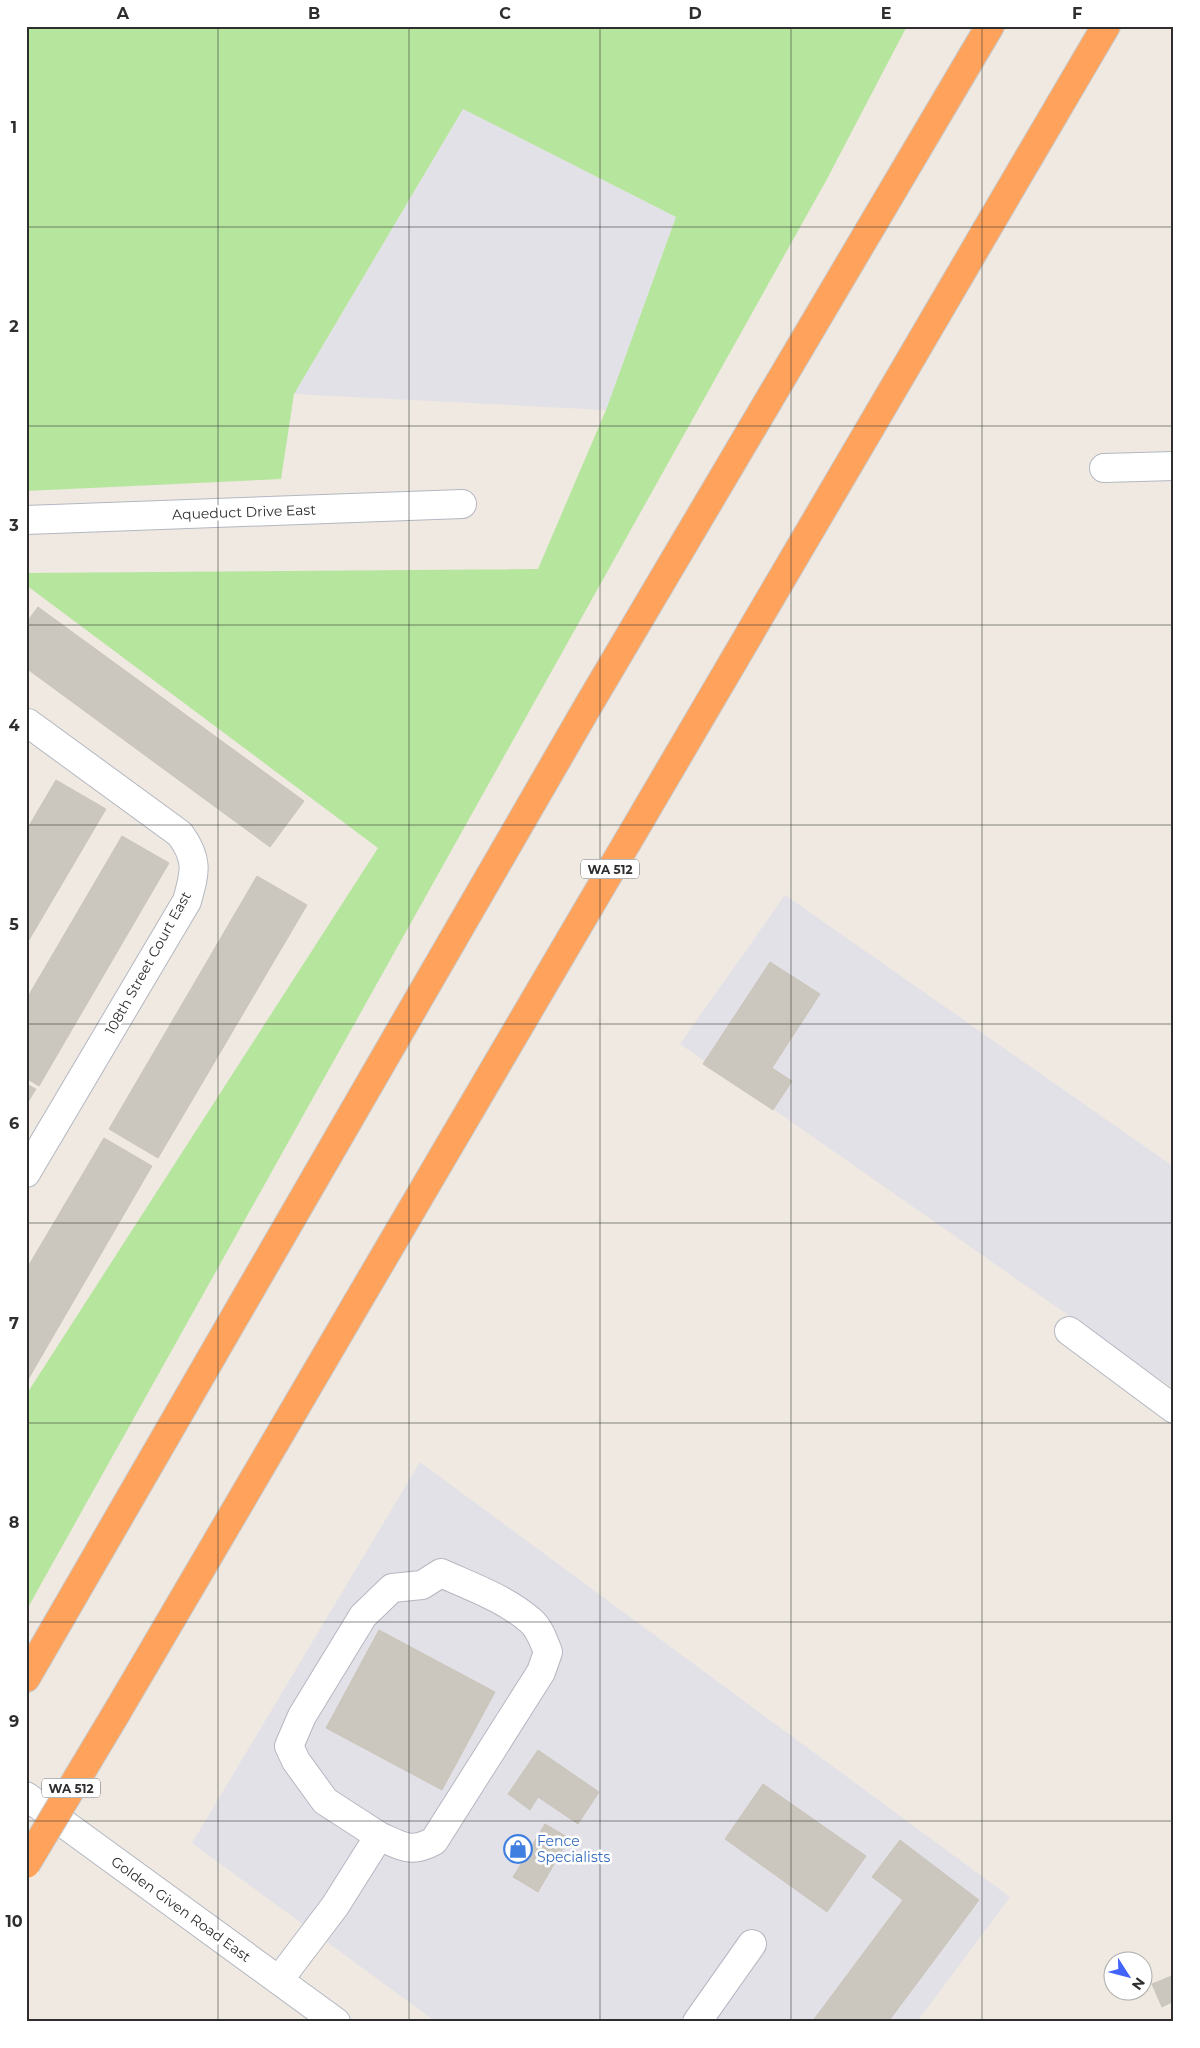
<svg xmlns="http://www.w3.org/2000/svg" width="1200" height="2048" viewBox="0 0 1200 2048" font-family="Montserrat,sans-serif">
  <rect width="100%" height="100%" fill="#efe9e1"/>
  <g fill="#e3e1e8">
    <polygon points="463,109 676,217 606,410 294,394"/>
    <polygon points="785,895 1174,1167 1174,1389 680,1044"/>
    <polygon points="420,1462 1010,1897 917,2022 436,2022 192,1843"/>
  </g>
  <polygon fill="#b6e59e" points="26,26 907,26 827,179 26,1611 26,1395 378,848 26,585 26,573 538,569 606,410 676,217 463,109 294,394 281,479 26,491"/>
  <g fill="#cbc7bf" stroke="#cbc5ba">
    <polygon points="38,607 304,801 270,847 26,668 26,623"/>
    <polygon points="56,780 106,809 26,945 26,831"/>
    <polygon points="122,836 169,863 39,1086 26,1078 26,1000"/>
    <polygon points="257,876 307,905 158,1158 109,1129"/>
    <polygon points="770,962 820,994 772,1068 792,1081 773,1110 703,1064"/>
    <polygon points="26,1084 36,1089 26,1105"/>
    <polygon points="104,1138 152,1166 26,1383 26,1270"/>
    <polygon points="379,1630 495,1692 442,1790 326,1728"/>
    <polygon points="538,1750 599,1792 578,1824 538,1797 530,1810 508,1794"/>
    <polygon points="763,1784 866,1856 827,1912 725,1839"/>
    <polygon points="545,1824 569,1838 538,1892 513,1877"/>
    <polygon points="900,1840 979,1900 888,2022 812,2022 903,1900 872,1877"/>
    <polygon points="1174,1975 1174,2001 1162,2007 1152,1984"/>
  </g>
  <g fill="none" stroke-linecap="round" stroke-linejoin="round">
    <defs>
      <g id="minor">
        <polyline points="1104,468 1174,466"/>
        <polyline points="26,520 462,504"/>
        <path d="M 26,726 L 28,723 L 180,834 C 199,860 195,872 187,901 L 26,1173"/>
        <polyline points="1069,1331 1174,1409"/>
        <polyline points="26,1796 336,2022"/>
        <path d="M 279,1980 L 335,1906 L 379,1836 C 402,1846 410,1854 434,1841 L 541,1672 L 548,1652 C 544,1642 540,1629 531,1621 C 506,1599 472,1587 441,1573 L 422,1585 L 392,1588 L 363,1616 L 302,1716 L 289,1746 L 296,1761 L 325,1801 L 379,1836"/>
        <polyline points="697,2022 752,1944"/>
      </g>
      <g id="highway">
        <polyline points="26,1678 588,706 990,26"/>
        <polyline points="117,1712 1106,26"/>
      </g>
    </defs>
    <use href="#minor" stroke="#b4b7c1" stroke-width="30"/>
    <use href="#highway" stroke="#c9c9c9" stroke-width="30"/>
    <use href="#minor" stroke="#fff" stroke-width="28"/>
    <use href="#highway" stroke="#ffa35c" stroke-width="28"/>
    <defs>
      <polyline id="highway-bridge" points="26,1864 117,1712"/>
    </defs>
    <use href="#highway-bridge" stroke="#c9c9c9" stroke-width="30" stroke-linecap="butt"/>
    <use href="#highway-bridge" stroke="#ffa35c" stroke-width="28"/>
  </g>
  <path fill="none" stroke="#2e2e2e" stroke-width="1" stroke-opacity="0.55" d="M 218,26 L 218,2022M 409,26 L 409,2022M 600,26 L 600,2022M 791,26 L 791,2022M 982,26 L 982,2022M 26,227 L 1174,227M 26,426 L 1174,426M 26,625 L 1174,625M 26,825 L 1174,825M 26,1024 L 1174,1024M 26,1223 L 1174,1223M 26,1423 L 1174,1423M 26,1622 L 1174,1622M 26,1821 L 1174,1821"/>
  <defs>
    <symbol id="shop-ring" viewBox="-11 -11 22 22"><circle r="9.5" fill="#fff" stroke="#3f7fe0" stroke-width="1.5"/><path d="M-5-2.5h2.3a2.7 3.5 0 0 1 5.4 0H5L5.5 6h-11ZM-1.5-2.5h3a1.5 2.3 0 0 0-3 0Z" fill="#3f7fe0"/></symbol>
  </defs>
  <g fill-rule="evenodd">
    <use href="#shop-ring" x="502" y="1833" width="32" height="32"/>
  </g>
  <g text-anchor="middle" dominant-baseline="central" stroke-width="5" stroke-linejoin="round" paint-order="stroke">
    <g fill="#fff" stroke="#6d6d6d" stroke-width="1">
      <rect x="581" y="859.5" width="58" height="19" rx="4"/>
      <rect x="42" y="1778.5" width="58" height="19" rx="4"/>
    </g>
    <g font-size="12" font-weight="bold" fill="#2e2e2e">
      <text x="610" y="869">WA 512</text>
      <text x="71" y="1788">WA 512</text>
    </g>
    <g font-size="14" fill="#2e2e2e" stroke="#fff">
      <text transform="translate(244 512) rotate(-2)">Aqueduct Drive East</text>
      <text transform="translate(148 963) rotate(-61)">108th Street Court East</text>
      <text transform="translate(181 1909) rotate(36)">Golden Given Road East</text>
    </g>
    <g font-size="14" fill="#366cbe" stroke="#fff" text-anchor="start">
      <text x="537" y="1841">Fence<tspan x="537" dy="16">Specialists</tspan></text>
    </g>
  </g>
  <rect width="1200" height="2048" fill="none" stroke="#ffffff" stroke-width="55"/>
  <g transform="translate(1128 1976) rotate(126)"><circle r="24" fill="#ffffff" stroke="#ababab"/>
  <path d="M0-4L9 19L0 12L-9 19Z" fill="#4264fb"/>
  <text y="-8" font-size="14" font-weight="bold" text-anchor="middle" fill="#2e2e2e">N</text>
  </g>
  <rect x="28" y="28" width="1144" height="1992" fill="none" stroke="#2e2e2e" stroke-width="2"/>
  <g font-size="16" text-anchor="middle" font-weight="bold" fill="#2e2e2e">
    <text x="123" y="19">A</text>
    <text x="314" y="19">B</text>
    <text x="505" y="19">C</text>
    <text x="695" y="19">D</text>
    <text x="886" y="19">E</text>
    <text x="1077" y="19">F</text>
    <text x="14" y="133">1</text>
    <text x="14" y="332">2</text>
    <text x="14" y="531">3</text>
    <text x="14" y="731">4</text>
    <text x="14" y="930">5</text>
    <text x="14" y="1129">6</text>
    <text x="14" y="1329">7</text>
    <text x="14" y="1528">8</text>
    <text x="14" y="1727">9</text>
    <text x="14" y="1927">10</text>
  </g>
</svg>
